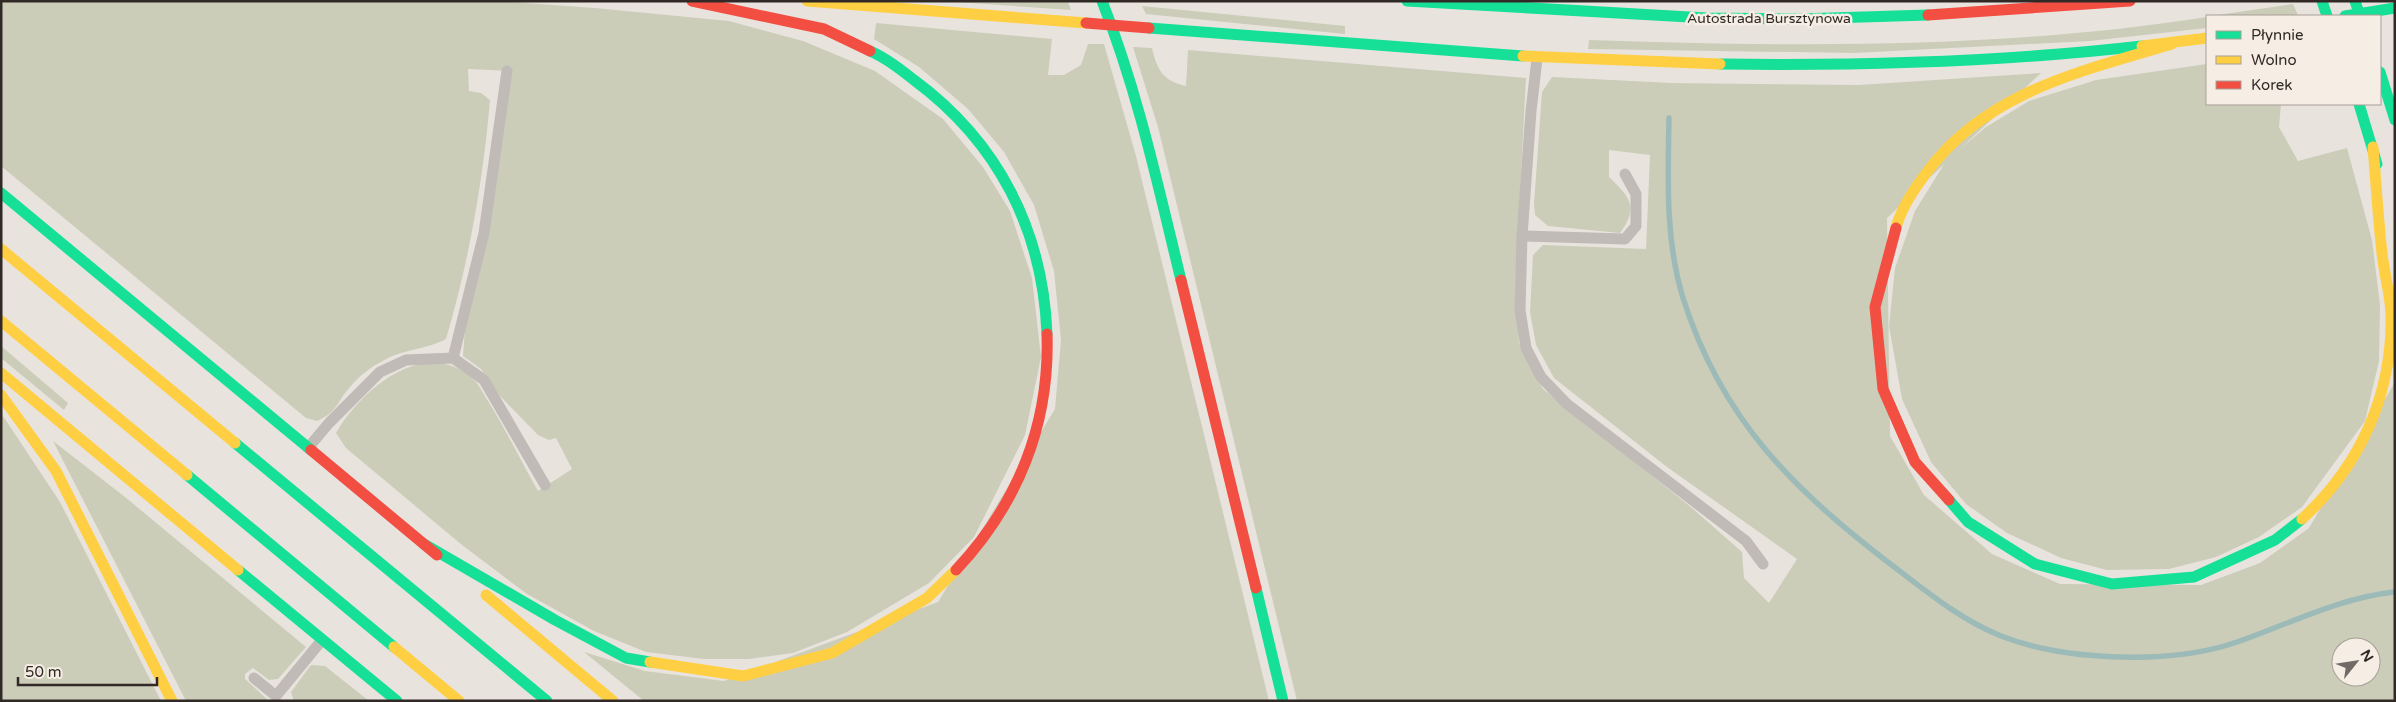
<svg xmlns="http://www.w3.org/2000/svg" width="2396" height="702" viewBox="0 0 2396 702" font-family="'Varela Round',sans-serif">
  <rect width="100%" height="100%" fill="#e9e3de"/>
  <g fill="#cbcdb9" fill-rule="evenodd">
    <path d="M 1,1 L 496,1 L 595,8 L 729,21 L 803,41 L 875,71 L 943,119 L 983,167 L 1010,211 L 1032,278 L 1041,357 L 1025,435 L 974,537 L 929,583 L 847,632 L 793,653 L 749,659 L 704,659 L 646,652 L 594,631 L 527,594 L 462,545 L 346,448 L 336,433 C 362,388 427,334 475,381 C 480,386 484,395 488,401 C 506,430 521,461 538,491 L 572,469 L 556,438 L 549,440 L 538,435 L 500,396 L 481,369 L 463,356 L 465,328 L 511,71 L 468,69 L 469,91 L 481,93 L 490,100 C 483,181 469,261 446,339 C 426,350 401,349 381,362 C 371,367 358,377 351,386 C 336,402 339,411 317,421 L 306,418 L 1,166 Z"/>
    <polygon points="942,1 1058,1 1068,2 1071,10"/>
    <polygon points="2293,4 2298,15 2211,16"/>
    <polygon points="1142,6 1345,26 1345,34 1146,14"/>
    <path d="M 2207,17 L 2207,28 L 2090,41 L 1854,53 L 1588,49 L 1589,40 C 1795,47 2003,49 2207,17 Z"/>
    <polygon points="876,23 1052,39 1048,75 1064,75 1081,65 1088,44 1104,44 1136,156 1269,701 644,701 584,652 645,671 724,681 938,602 1055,409 1061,340 1054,271 1034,205 1004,152 968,109 919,67 874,39"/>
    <path d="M 1133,47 L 1152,48 C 1157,70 1163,81 1186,86 L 1188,50 L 1526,78 L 1515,290 L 1519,343 L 1543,389 L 1692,508 L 1742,552 L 1744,578 L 1769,603 L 1797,559 L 1667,467 L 1554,378 L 1536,345 L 1530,312 L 1533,255 L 1543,245 L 1646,249 L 1650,155 L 1609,150 L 1609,177 C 1630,197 1639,207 1620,233 L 1548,226 L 1535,215 L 1534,204 L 1542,92 L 1552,77 L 1672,83 L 1859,85 L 2041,73 L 1887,218 L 1890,436 L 1924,495 L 1992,554 L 2060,584 L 2201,585 L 2260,563 L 2309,528 L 2395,382 L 2395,701 L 1297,701 L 1158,127 ZM 2341,647 L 2371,647 L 2371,677 L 2341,677 Z"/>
    <polygon points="2207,64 2207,104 2281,104 2279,127 2298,161 2347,148 2372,240 2380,305 2379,361 2365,421 2302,507 2259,537 2216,557 2169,569 2107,570 2061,558 2007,533 1966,504 1931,462 1902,399 1889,326 1895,268 1915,211 1946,161 1986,127 2029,101 2096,80"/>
    <polygon points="1,346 68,403 64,410 1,358"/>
    <polygon points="1,413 60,502 161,701 1,701"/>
    <polygon points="53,441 125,497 306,647 278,679 269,680 253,668 245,674 245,679 269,701 186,701"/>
    <polygon points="311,665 325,666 369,701 294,701 291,692"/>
  </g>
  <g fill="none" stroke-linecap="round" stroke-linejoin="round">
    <path stroke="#9cbab7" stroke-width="5.5" d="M 1669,118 C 1668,178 1665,239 1683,298 C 1722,421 1794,490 1893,566 C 1927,592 1961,620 2001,636 C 2047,654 2098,658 2148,657 C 2178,656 2208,652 2237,642 C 2289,624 2339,598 2394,592"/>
    <g stroke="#c1bbb7" stroke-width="11">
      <polyline points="1537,59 1531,111 1522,236 1520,310 1526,348 1541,377 1567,404 1746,541 1763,564"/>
      <polyline points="1522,236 1625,239 1636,226 1636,194 1625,174"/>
      <polyline points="453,358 484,233 507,71"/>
      <polyline points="308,448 329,423 380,372 406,360 453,358 484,380 545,485"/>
      <polyline points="254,678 276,696 322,640"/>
    </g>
    <g stroke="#16e098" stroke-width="11">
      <path d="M 1102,1 C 1138,92 1158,186 1181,280"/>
      <polyline points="1407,1 1707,18 1798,19 1928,15"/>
      <polyline points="2322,1 2327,16"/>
      <polyline points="2345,16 2395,8"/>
      <polyline points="1149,28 1523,56"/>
      <path d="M 870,51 C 886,58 900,69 914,80 C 998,142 1043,230 1047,334"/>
      <path d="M 1720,64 C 1861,66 2002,62 2142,46"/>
      <polyline points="2380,72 2395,120"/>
      <polyline points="2359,104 2377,164"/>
      <polyline points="1,193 311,450"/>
      <polyline points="235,443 547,701"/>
      <polyline points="187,475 394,647"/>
      <polyline points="1949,500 1968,522 2035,564 2112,584 2194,577 2275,540 2302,519"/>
      <polyline points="424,544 555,620 626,658 650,662"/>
      <polyline points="238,570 397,701"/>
      <polyline points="1256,588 1283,701"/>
    </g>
    <g stroke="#ffcf43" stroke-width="11">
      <polyline points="807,1 1086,23"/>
      <polyline points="2142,46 2207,38"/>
      <polyline points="1523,56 1720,64"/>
      <path d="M 1896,228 C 1901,208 1914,189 1927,172 C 1986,92 2082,71 2172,44"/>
      <polyline points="1,249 235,443"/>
      <polyline points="1,321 187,475"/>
      <polyline points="1,373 238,570"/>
      <polyline points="1,395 56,471 172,701"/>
      <path d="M 2302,519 C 2361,465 2393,393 2391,313 C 2390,293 2384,273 2382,253 C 2378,218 2376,182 2373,147"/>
      <polyline points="486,595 613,701"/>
      <polyline points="394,647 459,701"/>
      <polyline points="650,662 743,676 832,653 927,598 956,570"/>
    </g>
    <g stroke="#f24e42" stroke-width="11">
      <polyline points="692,1 824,29 870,51"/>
      <polyline points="1928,15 2130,1"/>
      <polyline points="1896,228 1875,307 1883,389 1915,462 1949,500"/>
      <polyline points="1181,280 1256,588"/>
      <polyline points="311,450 437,555"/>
      <path d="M 956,570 C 1018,504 1050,424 1047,334"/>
    </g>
    <polyline stroke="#16e098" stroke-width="11" points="2355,1 2360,16"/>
    <polyline stroke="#f24e42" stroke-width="11" points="1086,23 1149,28"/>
  </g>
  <g text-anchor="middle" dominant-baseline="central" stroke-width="5" stroke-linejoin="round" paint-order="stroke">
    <g font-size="14" fill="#312926" stroke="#f6ede4">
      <text x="1769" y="18">Autostrada Bursztynowa</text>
    </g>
  </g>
  <rect width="2396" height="702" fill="none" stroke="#312926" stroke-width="5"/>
  <rect x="2206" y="15" width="175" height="90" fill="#f6ede4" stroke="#a79f98"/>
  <rect x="2216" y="31" width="25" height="8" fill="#16e098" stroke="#a79f98"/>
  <text x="2251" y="40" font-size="15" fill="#312926">Płynnie</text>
  <rect x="2216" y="56" width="25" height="8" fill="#ffcf43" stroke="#a79f98"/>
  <text x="2251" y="65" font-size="15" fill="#312926">Wolno</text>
  <rect x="2216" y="81" width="25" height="8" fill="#f24e42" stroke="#a79f98"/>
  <text x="2251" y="90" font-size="15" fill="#312926">Korek</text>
  <g transform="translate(2356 662) rotate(60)"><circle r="24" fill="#f6ede4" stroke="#a79f98"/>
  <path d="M0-4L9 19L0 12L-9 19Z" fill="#716a66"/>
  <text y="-8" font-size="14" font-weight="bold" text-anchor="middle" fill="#312926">N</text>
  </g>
  <path d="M18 677v8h139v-8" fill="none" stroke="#312926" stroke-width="2.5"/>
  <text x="25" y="677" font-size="15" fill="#312926" stroke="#f6ede4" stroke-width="4" paint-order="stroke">50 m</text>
</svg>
